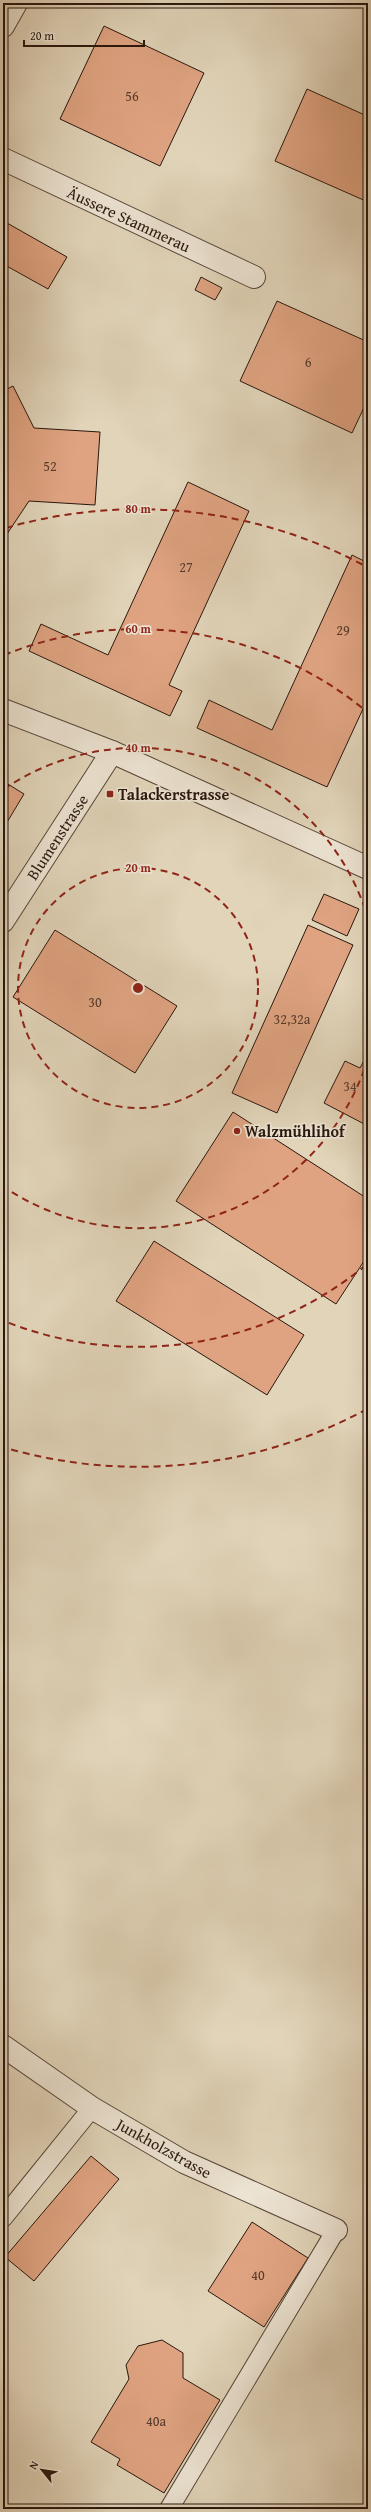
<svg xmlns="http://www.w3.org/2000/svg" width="371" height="2512" viewBox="0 0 371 2512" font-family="'Gentium Book Plus',serif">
  <rect width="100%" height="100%" fill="#e1d4b9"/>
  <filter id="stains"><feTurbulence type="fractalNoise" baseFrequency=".005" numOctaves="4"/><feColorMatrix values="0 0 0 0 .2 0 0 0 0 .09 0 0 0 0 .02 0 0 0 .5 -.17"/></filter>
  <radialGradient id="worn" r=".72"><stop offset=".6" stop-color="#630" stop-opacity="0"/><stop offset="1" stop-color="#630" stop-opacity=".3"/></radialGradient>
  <g fill="#dfa381" stroke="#29170e">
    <polygon points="104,26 204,73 160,166 60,119"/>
    <polygon points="307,89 367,116 368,113 368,202 275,161"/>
    <polygon points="3,223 7,223 67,257 48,289 3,264"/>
    <polygon points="201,277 222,288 215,300 195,290"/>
    <polygon points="277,301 368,342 368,399 352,433 240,381"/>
    <polygon points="13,386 34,428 100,432 95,505 29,501 5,537 3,535 3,391"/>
    <polygon points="368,399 368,412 363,410"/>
    <polygon points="188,482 249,511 169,685 182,691 170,716 29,651 41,624 108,655"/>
    <polygon points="352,555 368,563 368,698 327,787 197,728 209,700 272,730"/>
    <polygon points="3,781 24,794 3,829"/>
    <polygon points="324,894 359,909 347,936 312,920"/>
    <polygon points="308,925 353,945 277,1113 232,1093"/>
    <polygon points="55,930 177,1006 135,1073 13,997"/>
    <polygon points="368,1053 368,1126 324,1103 345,1061 360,1068"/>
    <polygon points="233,1112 368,1199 368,1255 336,1304 176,1201"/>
    <polygon points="154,1241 304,1335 267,1395 116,1301"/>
    <polygon points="91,2156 119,2179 34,2281 5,2257"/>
    <polygon points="252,2222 308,2258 264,2327 208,2291"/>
    <polygon points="162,2340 183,2353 183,2378 220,2400 164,2493 117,2465 120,2459 91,2442 129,2379 126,2365 138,2346"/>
  </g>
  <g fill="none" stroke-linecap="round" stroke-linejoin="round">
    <defs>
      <g id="lane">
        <polyline points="3,2218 92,2108"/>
        <polyline points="169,2509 336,2230"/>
      </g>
      <g id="street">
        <polyline points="3,26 16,3"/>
        <polyline points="3,159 254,277"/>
        <polyline points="3,710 112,752 368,868"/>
        <polyline points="3,921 112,752"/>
        <polyline points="3,2046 92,2108 184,2162 336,2230"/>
      </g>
    </defs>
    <use href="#lane" stroke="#574639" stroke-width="20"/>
    <use href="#street" stroke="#574639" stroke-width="24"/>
    <use href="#lane" stroke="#ece3d2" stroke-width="18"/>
    <use href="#street" stroke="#ece3d2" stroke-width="22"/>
  </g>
  <g fill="none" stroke="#8f2418" stroke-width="2" stroke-dasharray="7 5">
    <circle cx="138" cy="988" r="120"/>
    <path d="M368 1058A240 240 0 0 1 4 1187M4 789A240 240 0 0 1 368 918"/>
    <path d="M366 1265A359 359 0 0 1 4 1321M4 655A359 359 0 0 1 366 711"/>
    <path d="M367 1409A479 479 0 0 1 6 1448M6 528A479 479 0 0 1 367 567"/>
  </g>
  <g fill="#8f2418" stroke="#ece3d2" stroke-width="1.5">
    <rect x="106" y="790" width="8" height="8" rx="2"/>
    <circle cx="237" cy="1131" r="4"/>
  </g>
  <g text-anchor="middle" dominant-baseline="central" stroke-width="3.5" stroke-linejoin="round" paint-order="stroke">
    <g font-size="14" fill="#563a2b">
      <text x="132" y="96">56</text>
      <text x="308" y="362">6</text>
      <text x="50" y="466">52</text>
      <text x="186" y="567">27</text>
      <text x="343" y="630">29</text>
      <text x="95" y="1002">30</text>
      <text x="292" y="1019">32,32a</text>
      <text x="350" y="1086">34</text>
      <text x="258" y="2275">40</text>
      <text x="156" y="2421">40a</text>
    </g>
    <g font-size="16" fill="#29170e" stroke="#ece3d2">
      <text transform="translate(129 219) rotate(25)">Äussere Stammerau</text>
      <text transform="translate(57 837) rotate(-57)">Blumenstrasse</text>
      <text transform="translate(164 2148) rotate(29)">Junkholzstrasse</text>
    </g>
    <g font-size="16" font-weight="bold" fill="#29170e" stroke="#ece3d2" text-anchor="start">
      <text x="118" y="794">Talackerstrasse</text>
      <text x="245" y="1131">Walzmühlihof</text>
    </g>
  </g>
  <circle cx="138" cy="988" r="6" fill="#8f2418" stroke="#ece3d2" stroke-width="2"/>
  <g font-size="12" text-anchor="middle" font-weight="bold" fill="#8f2418" stroke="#ece3d2" stroke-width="3.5" stroke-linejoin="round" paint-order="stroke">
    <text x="138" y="513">80 m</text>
    <text x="138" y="633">60 m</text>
    <text x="138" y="752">40 m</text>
    <text x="138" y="872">20 m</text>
  </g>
  <rect width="371" height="2512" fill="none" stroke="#e1d4b9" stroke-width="16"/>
  <rect x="4" y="4" width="363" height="2504" fill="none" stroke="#29170e" stroke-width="2"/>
  <rect x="8" y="8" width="355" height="2496" fill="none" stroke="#29170e"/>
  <g transform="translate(42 2470) rotate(300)" stroke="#ece3d2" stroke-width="3" paint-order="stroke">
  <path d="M0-3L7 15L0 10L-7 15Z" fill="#29170e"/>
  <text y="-6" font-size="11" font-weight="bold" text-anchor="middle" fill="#29170e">N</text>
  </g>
  <path d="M24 40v6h120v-6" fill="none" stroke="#29170e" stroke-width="2"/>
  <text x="30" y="40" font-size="12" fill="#29170e" stroke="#ece3d2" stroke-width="3" paint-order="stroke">20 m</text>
  <rect width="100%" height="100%" filter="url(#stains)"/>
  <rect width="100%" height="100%" fill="url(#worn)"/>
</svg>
